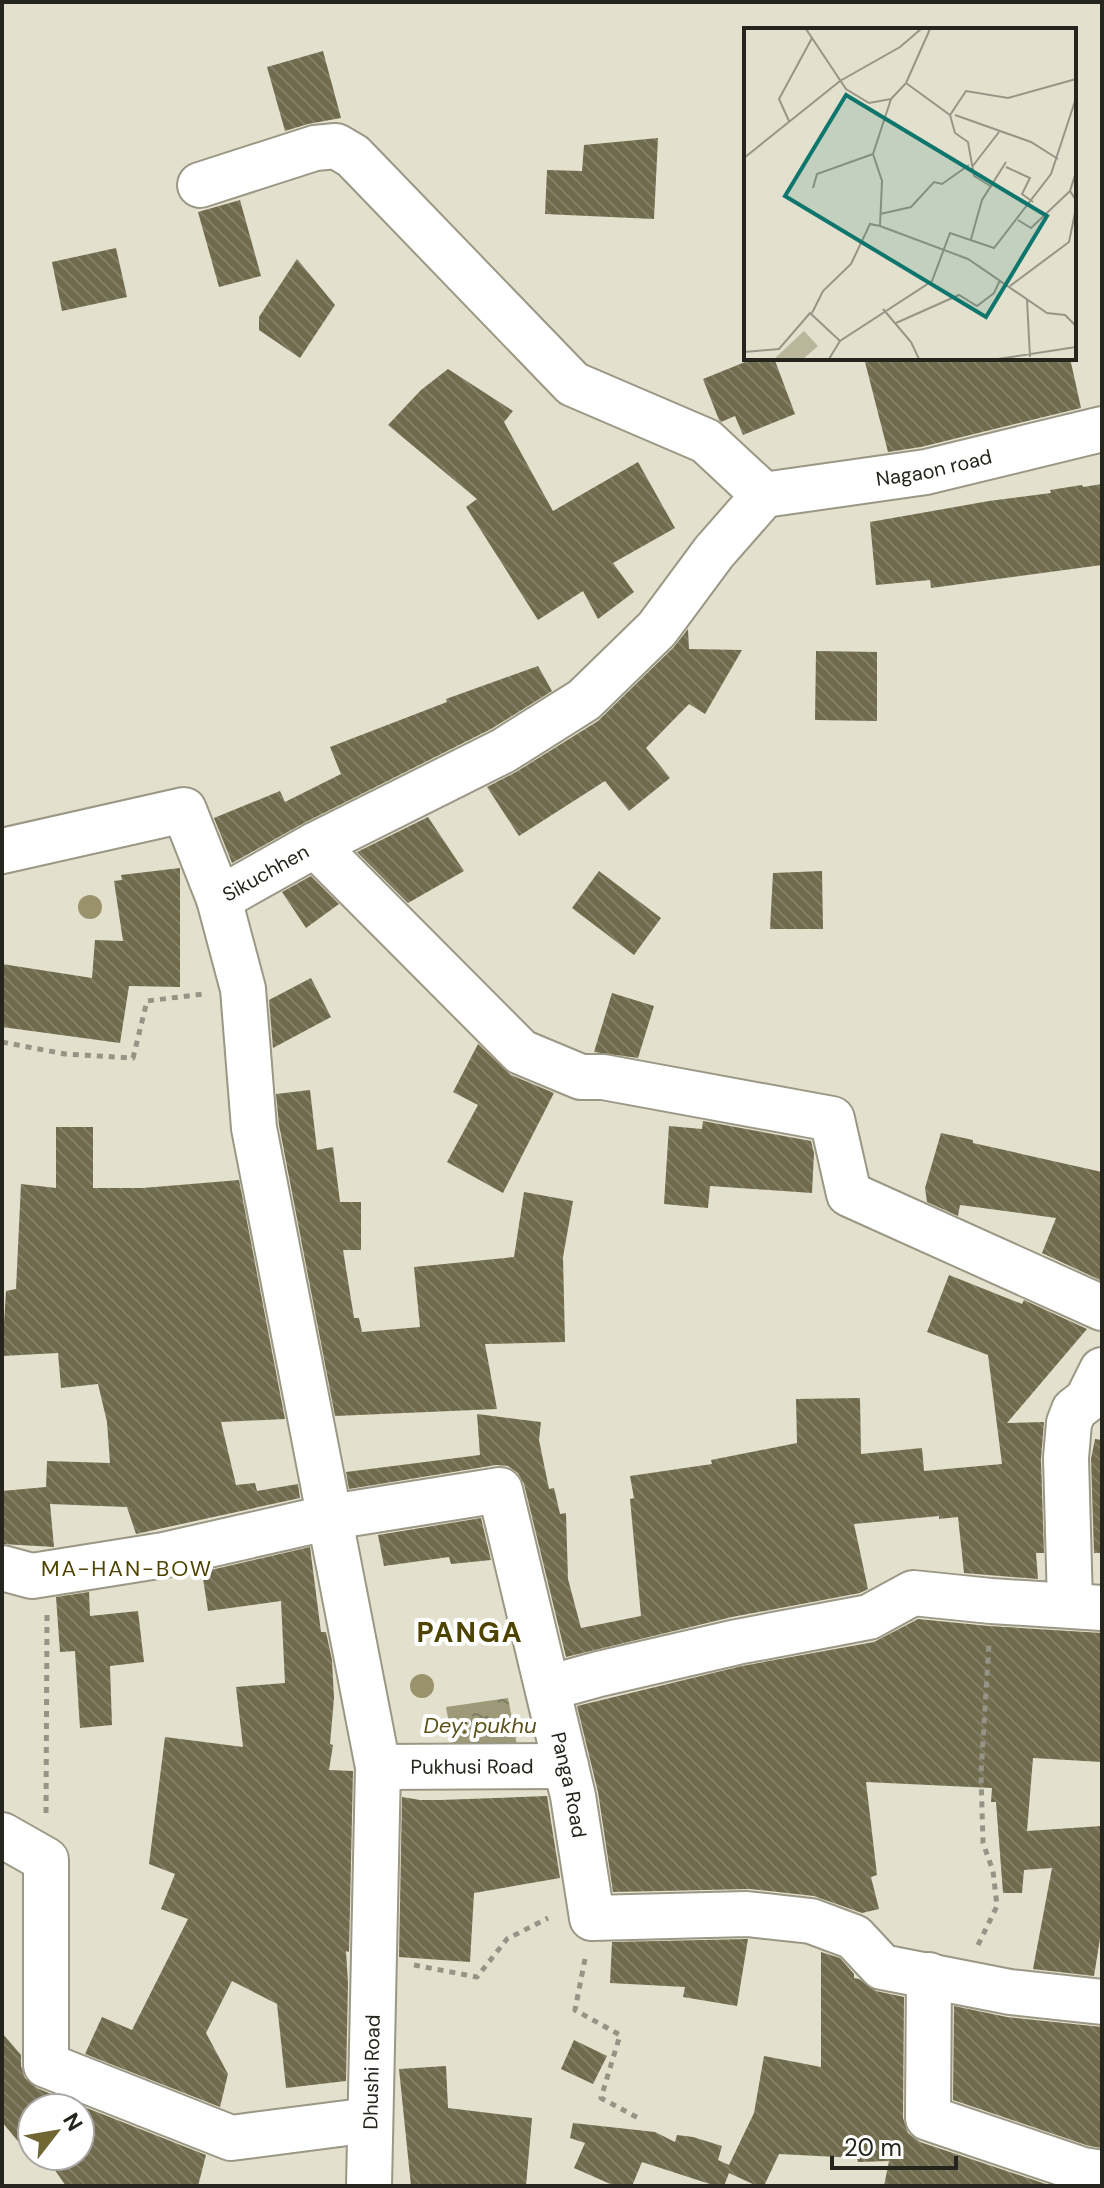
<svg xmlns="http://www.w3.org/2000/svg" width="1104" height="2188" viewBox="0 0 1104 2188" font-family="'DM Sans',sans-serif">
  <defs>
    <pattern id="water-ripples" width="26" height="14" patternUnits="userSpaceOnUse" patternTransform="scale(2)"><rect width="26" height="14" fill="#9e9979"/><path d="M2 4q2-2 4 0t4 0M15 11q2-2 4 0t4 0" fill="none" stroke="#817d63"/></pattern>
    <pattern id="building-back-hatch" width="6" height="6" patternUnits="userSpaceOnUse" patternTransform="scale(2)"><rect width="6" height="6" fill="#706b4d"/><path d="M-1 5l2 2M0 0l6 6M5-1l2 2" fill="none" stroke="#848068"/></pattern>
  </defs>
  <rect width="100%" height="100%" fill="#e3e0cd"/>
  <polygon fill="url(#water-ripples)" points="508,1698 517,1745 454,1749 446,1707"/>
  <g fill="url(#building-back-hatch)" fill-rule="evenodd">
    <polygon points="323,51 341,118 308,124 285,131 267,67"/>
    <polygon points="658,138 654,219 545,214 547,170 582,171 584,145"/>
    <polygon points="240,200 261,276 219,287 198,212"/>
    <polygon points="116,248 127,297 62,311 52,262"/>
    <polygon points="297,259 335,305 300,358 259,330 259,317"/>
    <polygon points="755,358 774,358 795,414 743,435 735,416 721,422 719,420 703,379"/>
    <polygon points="864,358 1070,358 1081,408 921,447 888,452"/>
    <polygon points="448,369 513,411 504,422 553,511 638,462 675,528 613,563 634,592 598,619 583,591 538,620 466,507 477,499 388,425 421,390"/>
    <polygon points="1102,484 1102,565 931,588 930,580 876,585 870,522 989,501 1051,493 1050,490 1082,485 1083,487"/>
    <polygon points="688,629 689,649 742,650 705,714 689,704 646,748 670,778 629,811 605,781 519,836 487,787 516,772 598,721 674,647"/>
    <polygon points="816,651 877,652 877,721 815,720"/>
    <polygon points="538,666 552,691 491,729 304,823 232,863 214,818 280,791 285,802 341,774 330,747 447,702 446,699"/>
    <polygon points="428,817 464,871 408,903 357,852"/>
    <polygon points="180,868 180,987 129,986 120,1043 2,1027 2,964 92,978 95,940 123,941 114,881 122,880 121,875"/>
    <polygon points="599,871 661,918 634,955 572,908"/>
    <polygon points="822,871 823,929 770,929 773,873"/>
    <polygon points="311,876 339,904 306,928 282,892"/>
    <polygon points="311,978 331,1017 273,1048 269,1000"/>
    <polygon points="612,993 654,1006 638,1058 594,1052"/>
    <polygon points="478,1044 511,1075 554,1093 503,1193 447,1162 478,1105 453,1092"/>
    <polygon points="310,1090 317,1150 333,1147 340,1202 361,1202 361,1250 343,1250 354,1318 359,1318 362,1332 420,1327 414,1267 514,1257 524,1192 573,1201 563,1257 565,1342 485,1344 497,1409 335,1416 279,1125 276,1094"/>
    <polygon points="703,1121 811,1141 814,1153 812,1193 710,1186 708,1208 664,1204 669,1126 702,1129"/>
    <polygon points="56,1127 93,1127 93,1188 143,1188 239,1180 285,1419 221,1422 236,1485 255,1483 257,1491 298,1484 300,1498 136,1534 127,1507 50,1504 54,1547 2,1544 2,1491 46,1487 47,1461 110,1463 107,1422 98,1384 61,1388 58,1353 2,1356 6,1291 16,1289 21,1184 56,1188"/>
    <polygon points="941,1133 973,1140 973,1143 1102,1172 1102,1281 1042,1253 1056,1218 960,1205 958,1216 927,1202 925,1188"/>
    <polygon points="949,1275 1022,1304 1024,1300 1087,1329 1007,1423 1044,1422 1041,1459 1044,1553 1036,1553 1038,1579 964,1573 958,1517 939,1519 939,1516 854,1524 868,1589 860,1593 732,1617 566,1657 524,1484 518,1473 508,1466 496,1465 349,1489 346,1472 480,1455 477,1414 541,1422 539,1440 549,1489 554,1488 560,1514 566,1513 568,1579 581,1628 641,1616 630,1499 634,1498 630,1476 712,1464 711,1460 797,1443 796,1399 860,1398 861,1454 922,1448 924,1471 1002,1464 988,1355 927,1332"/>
    <polygon points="1095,1439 1102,1440 1102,1553 1094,1553 1091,1459"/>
    <polygon points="481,1518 491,1560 451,1564 449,1557 384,1566 378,1535"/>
    <polygon points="310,1547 321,1632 326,1632 332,1660 334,1698 330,1744 333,1745 329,1770 353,1771 349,1952 346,1951 348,1983 346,2081 286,2088 277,2004 232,1981 206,2033 228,2074 220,2107 85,2054 102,2017 132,2030 188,1919 161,1909 175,1874 149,1864 165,1737 243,1747 236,1687 285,1683 281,1601 208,1611 202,1572"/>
    <polygon points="89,1592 90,1616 138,1611 144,1662 110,1666 112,1725 80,1728 75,1651 60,1652 56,1597"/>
    <polygon points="918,1619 989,1626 1102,1633 1102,1762 1033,1758 1027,1831 1102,1826 1102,1926 1094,1976 1033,1969 1052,1868 1024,1870 1022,1893 1003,1893 996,1802 991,1802 992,1788 866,1782 877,1875 871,1877 879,1909 862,1913 814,1896 750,1889 613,1892 598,1792 577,1706 742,1666 874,1642"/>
    <polygon points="547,1796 560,1878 474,1893 470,1962 399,1957 402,1797 420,1800 440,1800"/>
    <polygon points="748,1939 737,2006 683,1997 685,1987 610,1983 612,1942"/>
    <polygon points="821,1952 840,1958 854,1974 854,1978 859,1979 876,1991 904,1997 903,2118 908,2133 920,2142 1052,2186 884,2186 889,2161 858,2162 857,2158 779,2154 764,2186 757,2186 729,2173 724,2186 716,2186 642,2162 632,2186 615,2186 574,2168 585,2143 570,2138 573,2123 655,2132 675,2142 677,2135 693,2137 722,2146 718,2160 729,2165 754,2113 764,2056 821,2067"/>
    <polygon points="954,2006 1007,2017 1102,2027 1102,2148 1089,2146 953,2100"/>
    <path d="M 2,2033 L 21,2055 L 21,2066 L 25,2078 L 37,2088 L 58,2097 L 62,2102 L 64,2099 L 206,2155 L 198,2186 L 66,2186 L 45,2156 L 36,2163 L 2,2122 ZM 32,2108 L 80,2108 L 80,2156 L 32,2156 Z"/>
    <polygon points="574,2040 607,2056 593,2084 561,2069"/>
    <polygon points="446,2066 448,2108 532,2118 526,2186 411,2186 399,2069"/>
  </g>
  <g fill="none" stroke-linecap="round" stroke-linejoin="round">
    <defs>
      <g id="minor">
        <polyline points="200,185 315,148 336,146 353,156 573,384 706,441 764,495"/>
        <path id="s1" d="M 764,495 L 926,472 L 1102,429"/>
        <polyline points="315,845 521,1052 581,1077 603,1077 832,1119 849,1194 1102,1308"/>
        <polyline points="2,851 184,810 219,899"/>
        <path id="s2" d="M 2,1568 L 32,1576 L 164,1555 L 331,1517 L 500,1490 L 573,1796 L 592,1918 L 747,1914 L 811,1921 L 854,1937 L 882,1967 L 1010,1992 L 1102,2002"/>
        <polyline points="1070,1604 1066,1458 1069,1423 1074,1410 1087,1400 1102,1370"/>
        <polyline points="548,1688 599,1674 737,1642 869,1617 913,1593 991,1601 1102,1608"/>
        <path id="s3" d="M 378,1767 L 566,1766"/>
        <polyline points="2,1835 46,1860 46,2065 231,2138 370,2120"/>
        <polyline points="929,1975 928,2118 1083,2170 1102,2173"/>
        <path id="s4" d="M 369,2186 L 378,1767 L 254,1128 L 243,989 L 219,899 L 315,845 L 503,751 L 584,700 L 657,629 L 714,552 L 764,495"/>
      </g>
    </defs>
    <use href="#minor" stroke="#9a9785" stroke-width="48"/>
    <g stroke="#969486" stroke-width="5" stroke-dasharray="6 6" stroke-linecap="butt">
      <polyline points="2,1042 65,1054 133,1058 147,1001 203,994"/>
      <polyline points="46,1813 47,1615"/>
      <polyline points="978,1945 997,1906 993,1871 983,1843 981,1774 989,1642"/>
      <polyline points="585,1959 575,2010 620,2035 601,2098 640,2119"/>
      <polyline points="414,1965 477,1977 507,1939 548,1918"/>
    </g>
    <use href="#minor" stroke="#fff" stroke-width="44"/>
  </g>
  <g fill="#99926b">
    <circle cx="90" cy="907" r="12"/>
    <circle cx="422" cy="1686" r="12"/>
  </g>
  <g text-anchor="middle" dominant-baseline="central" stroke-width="8" stroke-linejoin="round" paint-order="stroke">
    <g font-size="20" fill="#25241d" stroke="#fff">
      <text stroke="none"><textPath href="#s1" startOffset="172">Nagaon road</textPath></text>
      <text stroke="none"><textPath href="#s4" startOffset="1356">Sikuchhen</textPath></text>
      <text stroke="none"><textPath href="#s3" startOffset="94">Pukhusi Road</textPath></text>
      <text stroke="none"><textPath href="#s2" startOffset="810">Panga Road</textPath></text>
      <text stroke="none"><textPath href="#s4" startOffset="114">Dhushi Road</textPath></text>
    </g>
    <g font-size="22" letter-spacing="2" fill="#4e4400" stroke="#fff">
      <text x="127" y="1568">MA-HAN-BOW</text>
    </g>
    <g font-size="22" font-style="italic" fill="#5b511a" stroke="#fff">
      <text x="480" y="1725">Dey: pukhu</text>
    </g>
    <g font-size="28" font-weight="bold" letter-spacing="2" fill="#4e4400" stroke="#fff">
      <text x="470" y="1632">PANGA</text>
    </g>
  </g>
  <g transform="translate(744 28)">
    <rect width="332" height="332" fill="#e3e0cd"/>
    <path d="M 60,303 L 74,318 L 59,331 L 30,331 Z" fill="#bab69b"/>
    <path fill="none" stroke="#979587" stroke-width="2" d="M 62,1 L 102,61 L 125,75 L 147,71 L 129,126M 162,55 L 186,1M 147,71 L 162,55 L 206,87 L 222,63 L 264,70 L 332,51M 206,87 L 211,105 L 224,114 L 230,148 L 248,159M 211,87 L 287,114 L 314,131M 45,93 L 35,71 L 68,10M 129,126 L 138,153 L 136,198 L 224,231 L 303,285 L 321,287 L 332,298M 0,130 L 96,53 L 156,19 L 177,1M 228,139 L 255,104M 262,139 L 286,150 L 278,166 L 289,174M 332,144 L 326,163 L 332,172M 69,160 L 73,146 L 129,126M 136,186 L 167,179 L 190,154 L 198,156 L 225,137M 274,192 L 287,200 L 326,163M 227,211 L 238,172 L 262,134M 266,258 L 325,214 L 332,180M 283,272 L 286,329M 139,281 L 167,314 L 175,331M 68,285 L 79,263 L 107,236 L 126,196 L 136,198M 152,295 L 215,267 L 233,278 L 250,265 L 256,252M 0,324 L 35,321 L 66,285 L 96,313M 85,331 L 96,313 L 188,253 L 206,205 L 250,220 L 307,146 L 332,70M 254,331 L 332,319"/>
    <path fill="#0f766e" fill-opacity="0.15" stroke="#0f766e" stroke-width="4" d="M 102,67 L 303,188 L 242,289 L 41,168 Z"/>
    <rect width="332" height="332" fill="none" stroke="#25241d" stroke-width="4"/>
  </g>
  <rect width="1104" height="2188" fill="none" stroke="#25241d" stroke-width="8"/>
  <g transform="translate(56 2132) rotate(59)"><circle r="38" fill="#ffffff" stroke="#a8a7a5" stroke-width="2"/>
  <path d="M0-6L14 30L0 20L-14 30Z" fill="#6f6633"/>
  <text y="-12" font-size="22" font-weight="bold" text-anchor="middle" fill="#25241d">N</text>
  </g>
  <path d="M832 2156v12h124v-12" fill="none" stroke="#25241d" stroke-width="4"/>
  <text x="844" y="2156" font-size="24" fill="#25241d" stroke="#ffffff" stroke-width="6" paint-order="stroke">20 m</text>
</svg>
